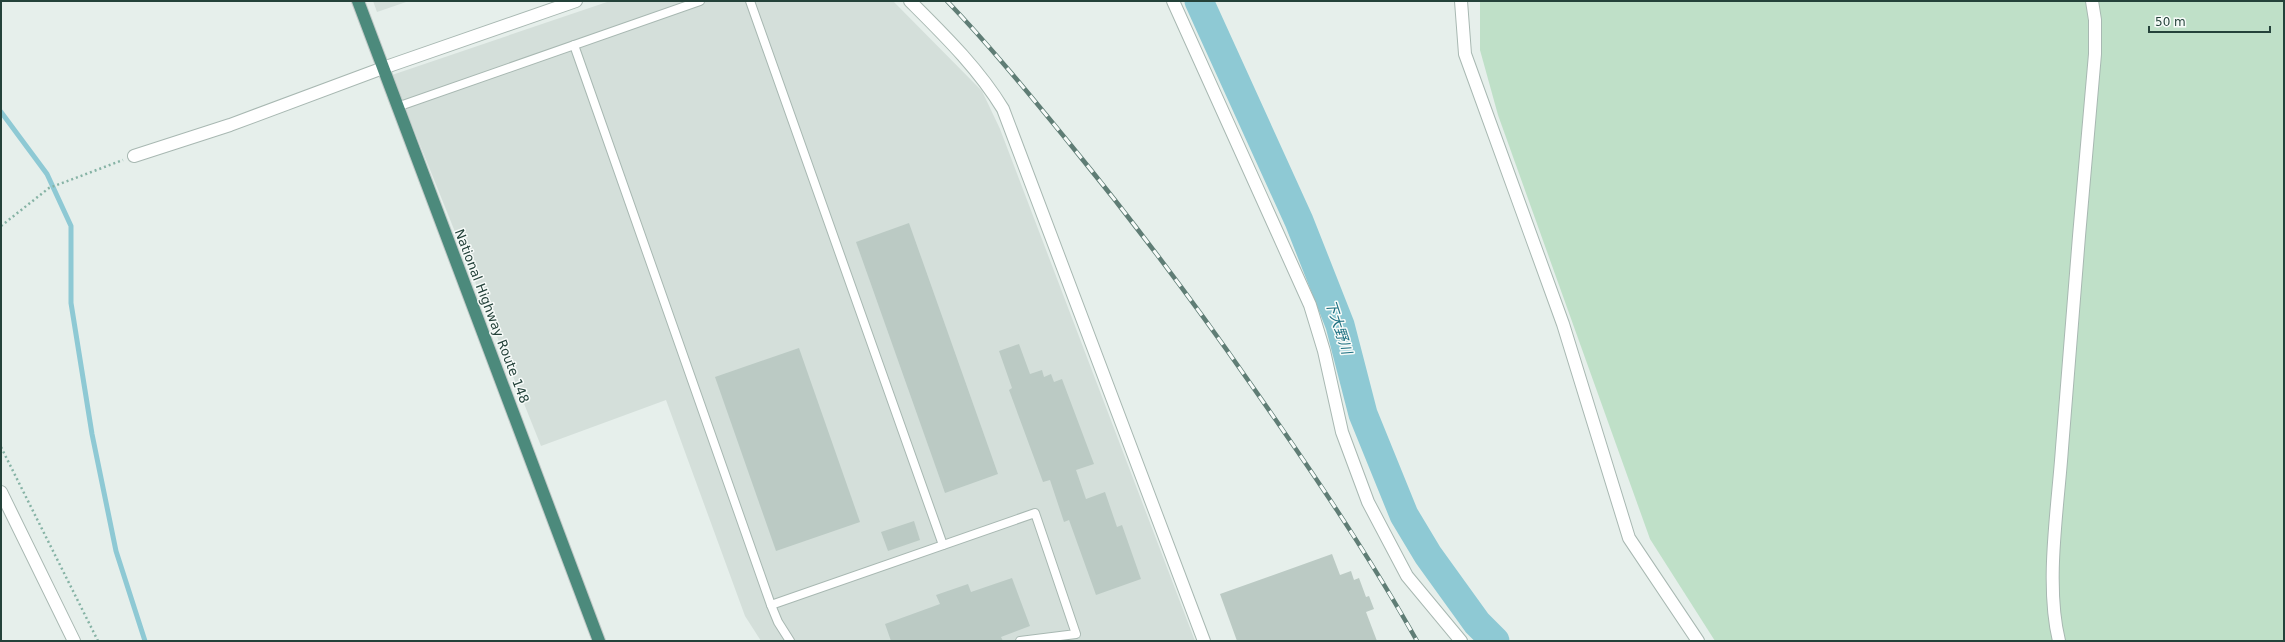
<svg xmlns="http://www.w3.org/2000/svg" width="2285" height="642" viewBox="0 0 2285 642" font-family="'DejaVu Sans','Noto Sans JP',sans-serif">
  <rect width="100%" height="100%" fill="#e6efeb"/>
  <g fill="#d4dfda">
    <polygon points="373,1 409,1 377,12"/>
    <polygon points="610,1 893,1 982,91 1000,129 1195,641 761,641 745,616 666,400 541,446 392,75"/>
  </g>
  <polygon fill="#bfe0c8" points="1480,1 2284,1 2284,641 1715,641 1650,539 1498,115 1480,50"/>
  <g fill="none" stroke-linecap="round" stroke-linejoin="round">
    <polyline stroke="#8ec9d4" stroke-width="5" points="1,112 47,174 71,226 71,303 92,434 116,551 145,641"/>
    <polyline stroke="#8ec9d4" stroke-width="29" points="1199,1 1299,221 1340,325 1363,414 1404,515 1428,555 1477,623 1495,641"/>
  </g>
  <g fill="#bbcac4">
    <polygon points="909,223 998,474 945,493 856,242"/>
    <polygon points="1019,344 1030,374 1042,370 1044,377 1051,374 1054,382 1062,379 1094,464 1076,470 1086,499 1105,492 1117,527 1122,525 1141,579 1096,595 1069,520 1064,522 1050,480 1043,482 1009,390 1012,388 999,351"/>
    <polygon points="799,348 860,522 776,551 715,377"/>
    <polygon points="914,521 920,540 888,551 881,532"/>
    <polygon points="1332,554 1340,575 1351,571 1354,580 1359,578 1366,597 1369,596 1374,609 1366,612 1377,641 1237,641 1220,594"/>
    <polygon points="1012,578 1030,626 1001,637 1003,641 891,641 885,624 940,604 936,595 968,584 971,592"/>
  </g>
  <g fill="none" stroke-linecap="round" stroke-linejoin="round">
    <defs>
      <g id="service">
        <polyline points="750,1 943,545"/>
        <polyline points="574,45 771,605 778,622 790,641"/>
        <polyline points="397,107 700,1"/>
        <polyline points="771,605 1035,513 1076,634 1020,641"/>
      </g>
      <g id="minor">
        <polyline points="1173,1 1310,305 1324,351 1342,432 1368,502 1407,576 1461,641"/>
        <polyline points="1461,1 1465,54 1563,324 1629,538 1698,641"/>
        <polyline points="134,156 230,125 383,68 576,1"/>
        <polyline points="1,492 74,641"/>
      </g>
      <g id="tertiary">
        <path d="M 910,1 C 944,35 978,68 1003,109 L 1204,641"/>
        <path d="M 2059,641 C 2045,584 2058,507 2062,448 C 2072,317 2083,185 2095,54 L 2095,20 L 2092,1"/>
      </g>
      <polyline id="trunk" points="358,1 599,641"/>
    </defs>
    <use href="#service" stroke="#a8b8b2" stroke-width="10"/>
    <use href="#minor" stroke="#a8b8b2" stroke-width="14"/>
    <use href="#tertiary" stroke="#a8b8b2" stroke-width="14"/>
    <use href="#trunk" stroke="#c2cac8" stroke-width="14"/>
    <g stroke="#86b3a5" stroke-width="2.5" stroke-dasharray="2 3" stroke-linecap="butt">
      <polyline points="1,226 49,188 123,160"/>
      <polyline points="1,447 98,641"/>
    </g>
    <use href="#service" stroke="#fff" stroke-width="8"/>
    <use href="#minor" stroke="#fff" stroke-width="12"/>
    <use href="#tertiary" stroke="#fff" stroke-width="12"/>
    <use href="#trunk" stroke="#4c8a7c" stroke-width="12"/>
    <defs>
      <path id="rail" d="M 947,1 C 990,46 1030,95 1070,144 C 1133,221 1193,301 1250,383 C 1309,467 1367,552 1417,641"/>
    </defs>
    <use href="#rail" stroke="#5f7d75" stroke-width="4.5"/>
    <use href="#rail" stroke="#f7fbf9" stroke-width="3" stroke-dasharray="9" stroke-linecap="butt"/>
  </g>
  <g text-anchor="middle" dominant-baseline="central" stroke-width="3" stroke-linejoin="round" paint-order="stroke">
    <g font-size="13" fill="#24423a" stroke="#f7fbf9">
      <text transform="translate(492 316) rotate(69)">National Highway Route 148</text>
    </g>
    <g font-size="14" font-style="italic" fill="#1c6f80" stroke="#f7fbf9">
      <text transform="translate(1339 327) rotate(72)">下大野川</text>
    </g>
  </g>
  <rect width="2285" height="642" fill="none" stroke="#24423a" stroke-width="4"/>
  <path d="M2149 26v6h121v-6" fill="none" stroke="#24423a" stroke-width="2"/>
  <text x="2155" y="26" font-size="12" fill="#24423a" stroke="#f7fbf9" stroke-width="3" paint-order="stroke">50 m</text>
</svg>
